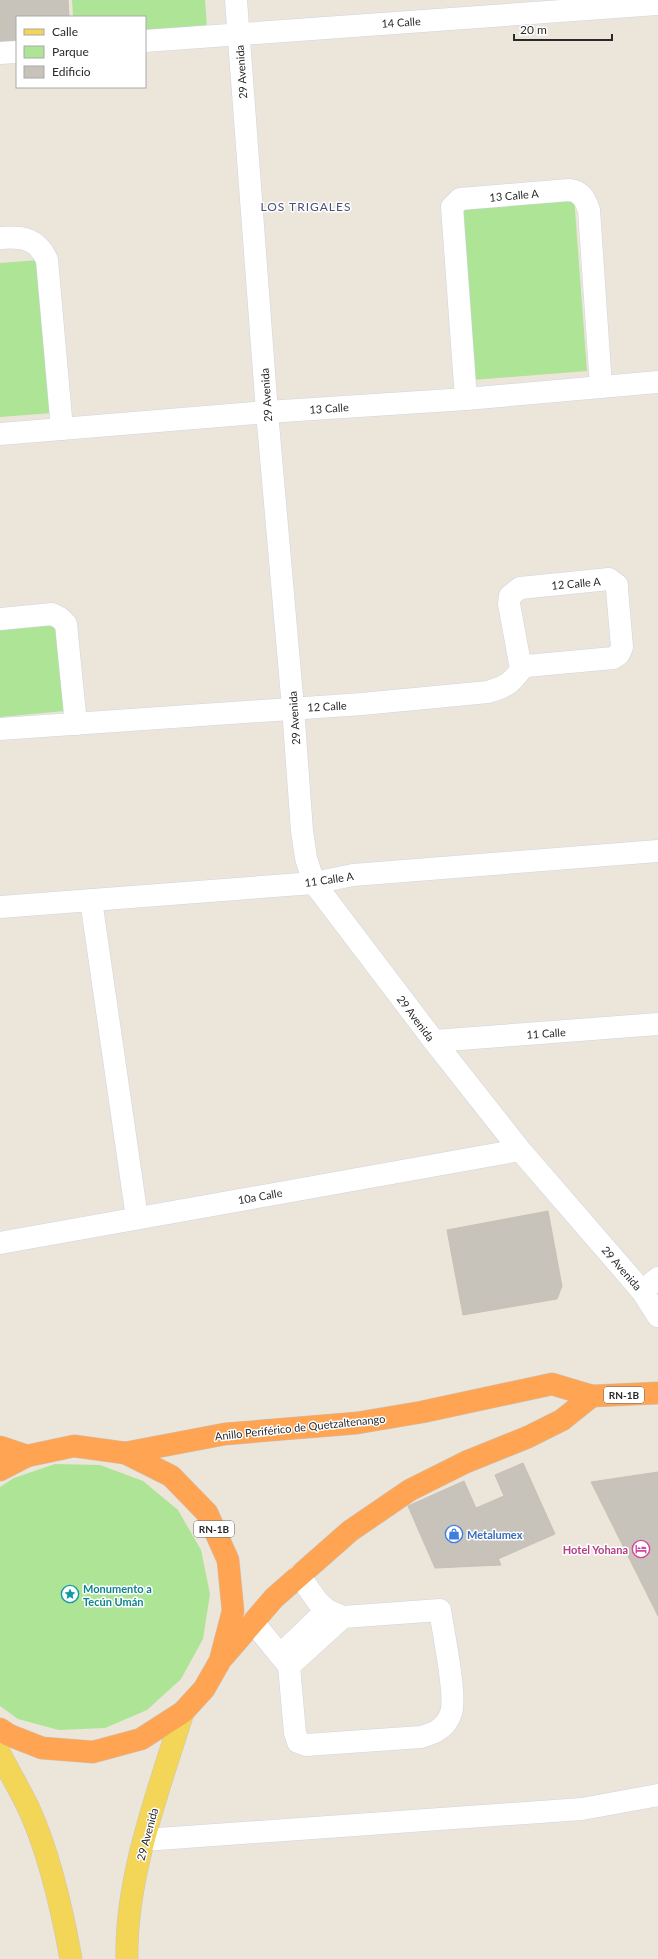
<svg xmlns="http://www.w3.org/2000/svg" width="658" height="1959" viewBox="0 0 658 1959" font-family="Lato,sans-serif">
  <rect width="100%" height="100%" fill="#ece5da"/>
  <g fill="#ade495">
    <polygon points="72,0 205,0 207,29 145,35 145,17 73,17"/>
    <polygon points="574,197 587,371 472,380 459,206"/>
    <polygon points="40,260 52,413 0,417 0,263"/>
    <polygon points="58,624 65,711 0,717 0,629"/>
    <polygon points="55,1464 100,1465 143,1481 178,1510 201,1550 210,1594 203,1639 181,1679 147,1710 105,1728 59,1730 18,1719 0,1706 0,1487 14,1478"/>
  </g>
  <g fill="#c7c2ba" stroke="#c7c1b4">
    <polygon points="0,0 68,0 69,17 17,17 17,42 0,44"/>
    <polygon points="548,1211 562,1286 557,1299 463,1315 447,1230"/>
    <polygon points="523,1463 555,1534 498,1559 476,1508 504,1496 495,1475"/>
    <polygon points="658,1472 658,1616 591,1482"/>
    <polygon points="464,1481 501,1565 435,1568 408,1506"/>
  </g>
  <g fill="none" stroke-linecap="round" stroke-linejoin="round">
    <defs>
      <g id="minor">
        <polyline points="236,0 267,412 293,708 302,831 306,858 314,883 434,1041 520,1150 642,1291 658,1316"/>
        <polyline points="145,41 658,4"/>
        <polyline points="0,53 17,52"/>
        <path d="M 0,238 C 22,236 37,238 47,260 L 62,429"/>
        <path d="M 466,399 L 452,207 L 460,199 L 569,190 C 581,191 585,199 589,210 L 601,386"/>
        <polyline points="0,434 267,412 466,399 658,382"/>
        <polyline points="0,619 52,614 60,618 66,624 76,724"/>
        <path d="M 0,729 L 362,704 L 488,692 C 498,689 508,686 515,677 C 519,673 521,668 526,666 L 613,658 L 619,654 L 622,647 L 617,589 L 617,585 L 609,579 L 520,588 L 510,596 L 509,604 L 521,669"/>
        <polyline points="91,900 137,1218"/>
        <polyline points="0,907 314,883 353,875 658,851"/>
        <polyline points="434,1041 658,1024"/>
        <polyline points="0,1243 520,1150"/>
        <polyline points="642,1291 658,1278"/>
        <path d="M 253,1622 L 289,1666 L 295,1733 L 298,1742 L 306,1745 L 421,1737 C 435,1733 446,1728 451,1713 C 457,1697 443,1631 440,1610 L 343,1617 L 327,1610 L 318,1602 L 299,1575"/>
        <polyline points="280,1655 327,1610"/>
        <polyline points="289,1666 343,1617"/>
        <polyline points="144,1840 582,1809 658,1795"/>
      </g>
      <g id="major">
        <path d="M 0,1754 C 9,1772 20,1790 29,1809 C 50,1855 62,1909 71,1959"/>
        <path d="M 127,1959 C 125,1878 159,1789 183,1712"/>
      </g>
      <g id="highway">
        <polyline points="0,1447 27,1456"/>
        <polyline points="125,1453 225,1434 357,1423 422,1412 552,1384 592,1396 658,1393"/>
        <polyline points="0,1470 27,1456 74,1446 125,1453 171,1476 207,1513 228,1560 233,1611 220,1661 204,1689 183,1712 141,1739 93,1752 42,1748 9,1735 0,1729"/>
        <polyline points="224,1656 274,1598 350,1531 410,1490 466,1462 528,1437 562,1420 592,1396"/>
      </g>
    </defs>
    <use href="#minor" stroke="#d0d3e3" stroke-width="23"/>
    <use href="#major" stroke="#c7c7c7" stroke-width="23"/>
    <use href="#highway" stroke="#c7c7c7" stroke-width="23"/>
    <use href="#minor" stroke="#fff" stroke-width="22"/>
    <use href="#major" stroke="#f3d558" stroke-width="22"/>
    <use href="#highway" stroke="#ffa452" stroke-width="22"/>
  </g>
  <defs>
    <symbol id="shop-ring" viewBox="-11 -11 22 22"><circle r="9.5" fill="#fff" stroke="#3f7fe0" stroke-width="1.5"/><path d="M-5-2.5h2.3a2.7 3.5 0 0 1 5.4 0H5L5.5 6h-11ZM-1.5-2.5h3a1.5 2.3 0 0 0-3 0Z" fill="#3f7fe0"/></symbol>
    <symbol id="hotel-ring" viewBox="-11 -11 22 22"><circle r="9.5" fill="#fff" stroke="#d1479c" stroke-width="1.5"/><path d="M-6-4.5h1.5V1H6V5H4.5V3h-9V5H-6ZM-4 0a1.8 1.8 0 1 1 3.6 0ZM.5 0V-2.5h3Q6-2.5 6 0Z" fill="#d1479c"/></symbol>
    <symbol id="sight-ring" viewBox="-11 -11 22 22"><circle r="9.5" fill="#fff" stroke="#0f9aa8" stroke-width="1.5"/><path d="M0-6L1.8-2.2L6-1.7L2.9 1.2L3.7 5.4L0 3.3L-3.7 5.4L-2.9 1.2L-6-1.7L-1.8-2.2Z" fill="#0f9aa8"/></symbol>
  </defs>
  <g fill-rule="evenodd">
    <use href="#shop-ring" x="444" y="1524" width="20" height="20"/>
    <use href="#hotel-ring" x="631" y="1539" width="20" height="20"/>
    <use href="#sight-ring" x="60" y="1584" width="20" height="20"/>
  </g>
  <g text-anchor="middle" dominant-baseline="central" stroke-width="3" stroke-linejoin="round" paint-order="stroke">
    <g fill="#fff" stroke="#696969" stroke-width="1">
      <rect x="604" y="1387" width="40" height="16" rx="3"/>
      <rect x="194" y="1521" width="40" height="16" rx="3"/>
    </g>
    <g font-size="10" font-weight="bold" fill="#292929">
      <text x="624" y="1395">RN-1B</text>
      <text x="214" y="1529">RN-1B</text>
    </g>
    <g font-size="11" fill="#292929" stroke="#fff">
      <text transform="translate(401 22) rotate(-4)">14 Calle</text>
      <text transform="translate(241 72) rotate(-94)">29 Avenida</text>
      <text transform="translate(514 195) rotate(-5)">13 Calle A</text>
      <text transform="translate(266 395) rotate(-94)">29 Avenida</text>
      <text transform="translate(329 408) rotate(-4)">13 Calle</text>
      <text transform="translate(576 583) rotate(-5)">12 Calle A</text>
      <text transform="translate(327 706) rotate(-3)">12 Calle</text>
      <text transform="translate(294 718) rotate(-94)">29 Avenida</text>
      <text transform="translate(329 879) rotate(-8)">11 Calle A</text>
      <text transform="translate(416 1018) rotate(53)">29 Avenida</text>
      <text transform="translate(546 1033) rotate(-4)">11 Calle</text>
      <text transform="translate(260 1196) rotate(-10)">10a Calle</text>
      <text transform="translate(622 1268) rotate(49)">29 Avenida</text>
      <text transform="translate(300 1427) rotate(-6)">Anillo Periférico de Quetzaltenango</text>
      <text transform="translate(147 1834) rotate(-75)">29 Avenida</text>
    </g>
    <g font-size="11" font-weight="bold" fill="#366cbe" stroke="#fff" text-anchor="start">
      <text x="467" y="1534">Metalumex</text>
    </g>
    <g font-size="11" font-weight="bold" fill="#b23c85" stroke="#fff" text-anchor="end">
      <text x="628" y="1549">Hotel Yohana</text>
    </g>
    <g font-size="11" font-weight="bold" fill="#0d838f" stroke="#fff" text-anchor="start">
      <text x="83" y="1588">Monumento a<tspan x="83" dy="13">Tecún Umán</tspan></text>
    </g>
    <g font-size="12" letter-spacing="1" fill="#49507b" stroke="#fff">
      <text x="306" y="206">LOS TRIGALES</text>
    </g>
  </g>
  <rect x="16" y="16" width="130" height="72" fill="#ffffff" stroke="#a9a9a9"/>
  <rect x="24" y="29" width="20" height="6" fill="#f3d558" stroke="#a9a9a9"/>
  <text x="52" y="36" font-size="12" fill="#292929">Calle</text>
  <rect x="24" y="46" width="20" height="12" fill="#ade495" stroke="#a9a9a9"/>
  <text x="52" y="56" font-size="12" fill="#292929">Parque</text>
  <rect x="24" y="66" width="20" height="12" fill="#c7c2ba" stroke="#a9a9a9"/>
  <text x="52" y="76" font-size="12" fill="#292929">Edificio</text>
  <path d="M514 34v6h98v-6" fill="none" stroke="#292929" stroke-width="2"/>
  <text x="520" y="34" font-size="12" fill="#292929" stroke="#ffffff" stroke-width="3" paint-order="stroke">20 m</text>
</svg>
